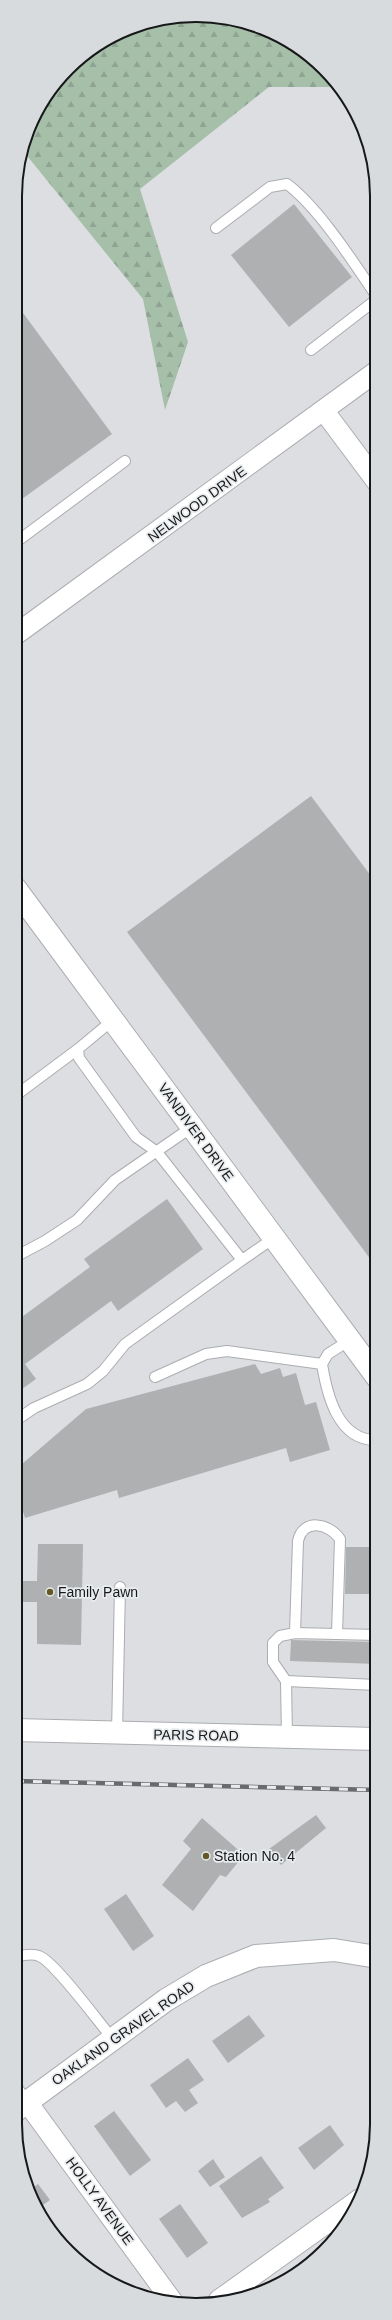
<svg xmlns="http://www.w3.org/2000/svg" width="392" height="2320" viewBox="0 0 392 2320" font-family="Helvetica,sans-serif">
  <defs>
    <pattern id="forest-firs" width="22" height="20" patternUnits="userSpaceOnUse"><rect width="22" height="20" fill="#a6bfa9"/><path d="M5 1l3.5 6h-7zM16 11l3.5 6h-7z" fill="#8ea391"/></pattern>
  </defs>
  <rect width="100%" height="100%" fill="#dcdee1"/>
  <polygon fill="url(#forest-firs)" points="208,15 276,34 324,68 338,87 269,87 140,189 188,342 165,410 143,299 24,152 34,116 77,60 138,25"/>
  <g fill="#aeb0b2">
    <polygon points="294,204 352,277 289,327 231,255"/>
    <polygon points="15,302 112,434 15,504"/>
    <polygon points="311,796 377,884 377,1268 127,932"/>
    <polygon points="167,1199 203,1249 118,1311 111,1301 25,1364 36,1379 15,1394 15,1322 90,1267 84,1259"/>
    <polygon points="255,1364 261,1374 280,1368 283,1377 296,1373 305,1405 316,1402 330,1450 290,1462 286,1448 119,1498 117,1490 25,1518 15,1485 15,1470 86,1409"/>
    <polygon points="38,1544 83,1544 81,1645 37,1644 37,1602 17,1602 17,1581 37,1581"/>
    <polygon points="346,1547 377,1547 377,1594 345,1594"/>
    <polygon points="291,1640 377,1642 377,1664 290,1661"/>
    <polygon points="316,1815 326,1828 281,1865 269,1849"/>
    <polygon points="202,1818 244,1855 226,1877 220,1875 193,1911 162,1885 191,1849 183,1841"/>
    <polygon points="126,1894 154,1936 133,1951 104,1909"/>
    <polygon points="249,2015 265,2036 228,2063 212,2041"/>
    <polygon points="188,2058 204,2080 189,2090 198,2103 185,2112 176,2101 166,2108 150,2085"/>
    <polygon points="114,2111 151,2160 130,2176 94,2126"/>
    <polygon points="330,2125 344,2145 314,2170 298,2148"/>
    <polygon points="261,2156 284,2188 268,2199 270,2202 242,2218 219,2186"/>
    <polygon points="213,2159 225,2177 210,2187 198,2171"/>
    <polygon points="38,2184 50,2200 39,2208 28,2191"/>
    <polygon points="180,2204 208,2243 187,2258 159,2219"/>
  </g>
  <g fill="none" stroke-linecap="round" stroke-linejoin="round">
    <defs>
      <g id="service">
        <path d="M 216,228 L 270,187 L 287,184 C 319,208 354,263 377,297"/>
        <polyline points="311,350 377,299"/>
        <polyline points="15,543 125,461"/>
        <polyline points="113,1020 78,1049 79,1058 136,1137 157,1152 242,1260 274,1238"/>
        <polyline points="15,1096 78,1049"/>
        <polyline points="15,1257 45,1241 77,1220 115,1180 192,1127"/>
        <path d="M 350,1340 L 328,1354 L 322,1364 C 327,1395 338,1441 377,1440"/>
        <polyline points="155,1377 206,1354 227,1351 322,1364"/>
        <polyline points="15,1421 34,1408 87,1384 103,1371 125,1344 242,1260"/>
        <path d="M 295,1633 L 298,1541 C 303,1518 329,1523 340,1539 L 337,1634"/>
        <polyline points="286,1681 377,1685"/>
        <polyline points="117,1733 120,1587"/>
        <polyline points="287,1737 286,1681 273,1662 273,1643 280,1636 295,1633 377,1635"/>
        <path d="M 15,1957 C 23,1955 32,1953 39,1956 C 55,1962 99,2023 113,2039"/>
        <polyline points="15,2084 27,2102"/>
      </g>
      <g id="minor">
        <polyline points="324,411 377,482"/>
        <polyline points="15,635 377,371"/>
        <polyline points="27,2102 172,2301"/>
        <polyline points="219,2300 360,2199"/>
      </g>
      <polyline id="tertiary" points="15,2111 166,2000 206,1976 256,1956 334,1950 377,1957"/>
      <g id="secondary">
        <polyline points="15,888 377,1377"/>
        <polyline points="15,1730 377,1739"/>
      </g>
    </defs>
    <use href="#service" stroke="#abadb0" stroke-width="12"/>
    <use href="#minor" stroke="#abadb0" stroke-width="22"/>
    <use href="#tertiary" stroke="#abadb0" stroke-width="24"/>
    <use href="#secondary" stroke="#abadb0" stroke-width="24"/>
    <use href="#service" stroke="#fff" stroke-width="10"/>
    <use href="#minor" stroke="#fff" stroke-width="20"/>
    <use href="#tertiary" stroke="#fff" stroke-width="22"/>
    <use href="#secondary" stroke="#fff" stroke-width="22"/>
    <defs>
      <polyline id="rail" points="15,1781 377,1790"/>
    </defs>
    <use href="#rail" stroke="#696a6c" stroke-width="4.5"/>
    <use href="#rail" stroke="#e9ecee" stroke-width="3" stroke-dasharray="9" stroke-linecap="butt"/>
  </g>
  <g fill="#625925" stroke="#e9ecee" stroke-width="1.5">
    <circle cx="50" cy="1592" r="4"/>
    <circle cx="206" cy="1856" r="4"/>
  </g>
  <g text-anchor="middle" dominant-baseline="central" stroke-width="3.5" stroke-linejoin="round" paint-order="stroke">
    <g font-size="14" fill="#171819" stroke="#e9ecee">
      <text transform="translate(197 504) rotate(-36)">NELWOOD DRIVE</text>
      <text transform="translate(196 1132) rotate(54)">VANDIVER DRIVE</text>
      <text transform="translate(196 1735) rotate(1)">PARIS ROAD</text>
      <text transform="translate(123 2033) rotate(-35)">OAKLAND GRAVEL ROAD</text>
      <text transform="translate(100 2201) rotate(54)">HOLLY AVENUE</text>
    </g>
    <g font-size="14" fill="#171819" stroke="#e9ecee" text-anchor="start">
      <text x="58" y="1592">Family Pawn</text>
      <text x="214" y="1856">Station No. 4</text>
    </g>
  </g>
  <path d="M0 0H392V2320H0ZM196 22H196A174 174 0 0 1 370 196V2124A174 174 0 0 1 196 2298H196A174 174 0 0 1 22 2124V196A174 174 0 0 1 196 22Z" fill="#d8dbdd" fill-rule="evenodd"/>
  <path fill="none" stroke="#171819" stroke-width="2" d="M196 22H196A174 174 0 0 1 370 196V2124A174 174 0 0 1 196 2298H196A174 174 0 0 1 22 2124V196A174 174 0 0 1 196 22Z"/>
</svg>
